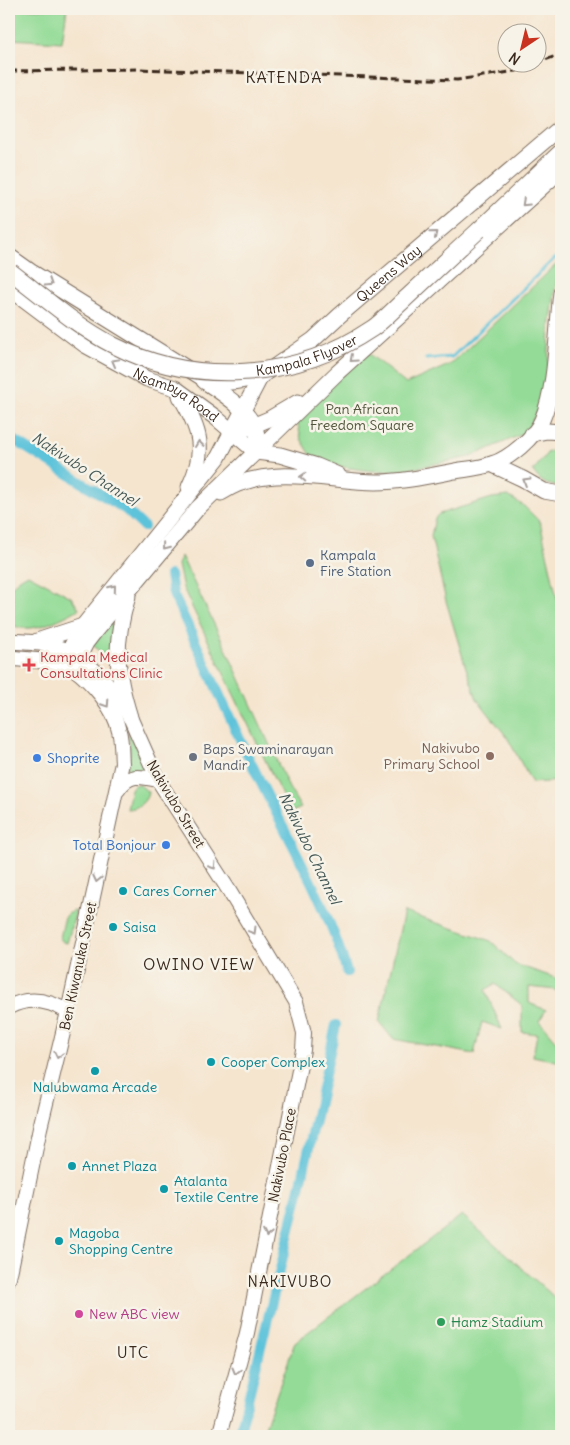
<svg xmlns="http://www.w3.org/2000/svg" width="570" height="1445" viewBox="0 0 570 1445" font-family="Delius,sans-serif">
  <rect width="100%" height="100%" fill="#f7f3e8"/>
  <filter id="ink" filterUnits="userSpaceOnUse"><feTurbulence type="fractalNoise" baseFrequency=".02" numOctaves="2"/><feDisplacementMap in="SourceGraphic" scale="10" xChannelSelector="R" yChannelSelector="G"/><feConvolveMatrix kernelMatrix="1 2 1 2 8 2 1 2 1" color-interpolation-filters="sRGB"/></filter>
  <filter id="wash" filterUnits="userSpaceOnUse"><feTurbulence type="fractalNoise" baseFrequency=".0096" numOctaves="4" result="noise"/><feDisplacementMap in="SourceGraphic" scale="20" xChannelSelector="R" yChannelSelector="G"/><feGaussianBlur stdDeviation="1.12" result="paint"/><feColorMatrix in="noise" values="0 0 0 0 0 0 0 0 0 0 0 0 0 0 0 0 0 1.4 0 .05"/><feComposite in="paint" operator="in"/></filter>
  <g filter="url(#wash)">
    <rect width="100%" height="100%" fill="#f5e5cf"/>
    <g fill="#93db96" stroke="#67825a">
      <polygon points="9,9 67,9 62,42 9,39"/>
      <polygon points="559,262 550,327 548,370 541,405 525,433 470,457 400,471 371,471 329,465 311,455 301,439 298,424 306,400 358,345 406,384 451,364"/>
      <path d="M 552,451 L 561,454 L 560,486 C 547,486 540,482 533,471 L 548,452 Z"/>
      <polygon points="508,496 524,506 540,522 561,616 561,781 532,783 507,737 477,699 466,668 446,601 431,536 435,518 439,514 492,498"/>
      <polygon points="181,556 229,655 289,788 301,808 292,812 286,804 183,588 178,565"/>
      <path d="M 28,574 L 71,597 L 79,609 C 61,619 28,637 9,623 C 9,596 2,588 28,574 Z"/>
      <polygon points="115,615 111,631 111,654 102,654 91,643"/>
      <polygon points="128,731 149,770 137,770 127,773 130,752"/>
      <path d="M 139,784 L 148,792 C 147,802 137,809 127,809 L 131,789 L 134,785 Z"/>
      <polygon points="73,911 76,912 67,943 63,942 60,938 65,916"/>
      <polygon points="404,912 491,941 515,964 561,980 561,1001 556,990 529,987 529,1003 546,1010 539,1021 561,1046 561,1062 533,1056 537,1034 522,1032 522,1005 495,984 485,990 502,1029 482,1022 474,1054 393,1039 379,1022"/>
      <polygon points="462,1215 561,1303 561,1436 262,1436 295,1342"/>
    </g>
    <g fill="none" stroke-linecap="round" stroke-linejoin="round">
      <polyline stroke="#5dc3da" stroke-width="3" points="426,359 452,357 555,258"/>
      <g stroke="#5dc3da" stroke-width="10">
        <polyline points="9,437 126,510 144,527"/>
        <path d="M 170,575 L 173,594 C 204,659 232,725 264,789 C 294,849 328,907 347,972"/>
        <polyline points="239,1436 301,1184 336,1025"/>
      </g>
    </g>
  </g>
  <g filter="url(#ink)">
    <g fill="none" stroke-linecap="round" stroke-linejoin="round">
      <defs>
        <g id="secondary">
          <polyline points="79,655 106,682 130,717 158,780 228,889 296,1002 304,1033 303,1050 247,1333 219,1436"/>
          <path d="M 118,790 C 129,773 140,776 158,780"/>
          <path d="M 9,1007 C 29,996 49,1000 68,1012"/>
          <path d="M 9,1278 L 40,1128 L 68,1012 L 122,763 C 121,753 122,741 119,731 C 114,707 92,682 73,668"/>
        </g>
        <g id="primary">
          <path d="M 9,256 L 30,271 L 201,377 C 225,385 237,383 261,376"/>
          <path id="s1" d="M 9,288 L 85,345 L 147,379 L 175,388 L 215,417 L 256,452 L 280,455 L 317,466 L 338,475"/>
          <path d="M 204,381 C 222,393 254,413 257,435 C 258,440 257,447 256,452"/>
          <path d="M 180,396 C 200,429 207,450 189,487"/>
          <polyline points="245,429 269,419 298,402"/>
          <polyline points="532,434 547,431 561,432"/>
          <polyline points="491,464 523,479 544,491 561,494"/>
          <path d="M 221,493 C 266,463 325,481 376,482 C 402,482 429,476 455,471 C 467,469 480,468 492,464 C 509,459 535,437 542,420 C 557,385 556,332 561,293"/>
          <path d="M 128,596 C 114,643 115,670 130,717"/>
          <polyline points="9,641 40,643 76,653"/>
          <polyline points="37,641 83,626"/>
          <polyline points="9,658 53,662 73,668 86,643 96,630 197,509 337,373 561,170"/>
          <path id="s2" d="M 61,664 L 83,626 L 218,458 L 261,376 L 313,340 L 340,315 L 561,127"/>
        </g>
        <polyline id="trunk" points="479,230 561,152"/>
      </defs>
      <use href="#secondary" stroke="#7c6b5c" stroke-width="16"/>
      <use href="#primary" stroke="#7c6b5c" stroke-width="17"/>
      <use href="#trunk" stroke="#7c6b5c" stroke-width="18"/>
      <use href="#secondary" stroke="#fff" stroke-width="14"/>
      <use href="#primary" stroke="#fff" stroke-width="15"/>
      <use href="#trunk" stroke="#fff" stroke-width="16"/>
      <polyline stroke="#3b2a1e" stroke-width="3" stroke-dasharray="8 4" stroke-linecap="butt" points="9,71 138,69 457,80 516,71 561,54"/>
      <defs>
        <g id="trunk-bridge">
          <path id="s3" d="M 11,272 C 44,297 76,326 113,345 C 195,387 296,380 373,328 C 384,320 394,309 404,300 C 429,277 454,253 479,230"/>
        </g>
      </defs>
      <use href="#trunk-bridge" stroke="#7c6b5c" stroke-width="18" stroke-linecap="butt"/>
      <use href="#trunk-bridge" stroke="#fff" stroke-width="16"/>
    </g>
    <defs><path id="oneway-chevron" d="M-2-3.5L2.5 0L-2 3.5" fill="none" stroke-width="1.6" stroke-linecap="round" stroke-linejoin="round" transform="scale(1.25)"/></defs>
    <g stroke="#a79f9a">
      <use href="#oneway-chevron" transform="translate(525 203) rotate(137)"/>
      <use href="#oneway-chevron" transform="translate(434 234) rotate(-40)"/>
      <use href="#oneway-chevron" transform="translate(49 283) rotate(32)"/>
      <use href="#oneway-chevron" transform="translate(353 359) rotate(138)"/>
      <use href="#oneway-chevron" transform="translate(115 362) rotate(-151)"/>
      <use href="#oneway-chevron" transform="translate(199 444) rotate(-97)"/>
      <use href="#oneway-chevron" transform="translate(303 477) rotate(-177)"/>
      <use href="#oneway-chevron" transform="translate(526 481) rotate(-149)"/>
      <use href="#oneway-chevron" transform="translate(166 547) rotate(129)"/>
      <use href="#oneway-chevron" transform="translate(113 588) rotate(-51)"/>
      <use href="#oneway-chevron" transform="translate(106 704) rotate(57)"/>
      <use href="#oneway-chevron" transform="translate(213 866) rotate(57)"/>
      <use href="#oneway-chevron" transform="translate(97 879) rotate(103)"/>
      <use href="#oneway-chevron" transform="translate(253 931) rotate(59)"/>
      <use href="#oneway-chevron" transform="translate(58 1055) rotate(103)"/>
      <use href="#oneway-chevron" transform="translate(267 1234) rotate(101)"/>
      <use href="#oneway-chevron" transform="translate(236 1371) rotate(105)"/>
    </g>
  </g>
  <circle fill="#5c6f8a" stroke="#f7f3e8" stroke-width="2" cx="310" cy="563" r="5"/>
  <path fill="#e0444e" stroke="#f7f3e8" stroke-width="2" d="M26.5 657.5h5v5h5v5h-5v5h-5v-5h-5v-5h5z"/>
  <circle fill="#8d6e63" stroke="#f7f3e8" stroke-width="2" cx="490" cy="756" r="5"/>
  <circle fill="#6b7280" stroke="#f7f3e8" stroke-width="2" cx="193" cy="757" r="5"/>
  <g fill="#3f7fe0" stroke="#f7f3e8" stroke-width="2">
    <circle cx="37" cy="758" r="5"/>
    <circle cx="166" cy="845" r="5"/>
  </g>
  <g fill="#0f9aa8" stroke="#f7f3e8" stroke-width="2">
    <circle cx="123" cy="891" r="5"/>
    <circle cx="113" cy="927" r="5"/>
    <circle cx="211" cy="1062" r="5"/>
    <circle cx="95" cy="1071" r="5"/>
    <circle cx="72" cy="1166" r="5"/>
    <circle cx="164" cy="1189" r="5"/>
    <circle cx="59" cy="1241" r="5"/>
  </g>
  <circle fill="#d1479c" stroke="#f7f3e8" stroke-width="2" cx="79" cy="1314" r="5"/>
  <circle fill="#2e9e5b" stroke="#f7f3e8" stroke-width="2" cx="441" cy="1322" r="5"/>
  <g text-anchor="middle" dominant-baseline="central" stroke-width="5" stroke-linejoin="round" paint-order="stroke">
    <g font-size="14" fill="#3b2a1e" stroke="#f7f3e8">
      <text stroke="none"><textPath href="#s2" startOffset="516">Queens Way</textPath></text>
      <text stroke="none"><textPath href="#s3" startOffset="326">Kampala Flyover</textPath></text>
      <text stroke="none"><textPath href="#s1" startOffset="199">Nsambya Road</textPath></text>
      <text transform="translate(176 804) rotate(59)">Nakivubo Street</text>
      <text transform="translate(78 966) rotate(-78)">Ben Kiwanuka Street</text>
      <text transform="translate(282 1155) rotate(-79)">Nakivubo Place</text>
    </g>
    <g font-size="14" fill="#51563c" stroke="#f7f3e8">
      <text x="362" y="409">Pan African<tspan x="362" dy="16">Freedom Square</tspan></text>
    </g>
    <g font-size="14" fill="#4e5e75" stroke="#f7f3e8" text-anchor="start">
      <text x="320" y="555">Kampala<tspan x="320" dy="16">Fire Station</tspan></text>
    </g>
    <g font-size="14" fill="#be3a42" stroke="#f7f3e8" text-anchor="start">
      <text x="40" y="657">Kampala Medical<tspan x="40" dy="16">Consultations Clinic</tspan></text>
    </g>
    <g font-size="14" fill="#785e54" stroke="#f7f3e8" text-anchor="end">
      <text x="480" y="748">Nakivubo<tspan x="480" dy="16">Primary School</tspan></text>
    </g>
    <g font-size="14" fill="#5b616d" stroke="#f7f3e8" text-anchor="start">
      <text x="203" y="749">Baps Swaminarayan<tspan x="203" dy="16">Mandir</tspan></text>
    </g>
    <g font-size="14" fill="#366cbe" stroke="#f7f3e8" text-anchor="start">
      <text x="47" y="758">Shoprite</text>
      <text x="156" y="845" text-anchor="end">Total Bonjour</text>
    </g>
    <g font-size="14" fill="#0d838f" stroke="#f7f3e8" text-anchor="start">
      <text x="133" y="891">Cares Corner</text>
      <text x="123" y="927">Saisa</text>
      <text x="221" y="1062">Cooper Complex</text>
      <text x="95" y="1087" text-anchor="middle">Nalubwama Arcade</text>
      <text x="82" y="1166">Annet Plaza</text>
      <text x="174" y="1181">Atalanta<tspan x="174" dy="16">Textile Centre</tspan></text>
      <text x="69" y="1233">Magoba<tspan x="69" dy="16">Shopping Centre</tspan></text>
    </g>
    <g font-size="14" fill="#b23c85" stroke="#f7f3e8" text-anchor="start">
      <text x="89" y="1314">New ABC view</text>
    </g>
    <g font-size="14" fill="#27864d" stroke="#f7f3e8" text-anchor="start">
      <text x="451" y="1322">Hamz Stadium</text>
    </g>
    <g font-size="15" font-style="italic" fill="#455856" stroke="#f7f3e8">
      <text transform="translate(85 469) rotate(33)">Nakivubo Channel</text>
      <text transform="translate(310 848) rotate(64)">Nakivubo Channel</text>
    </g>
    <g font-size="15" letter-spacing="1" fill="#3b2a1e" stroke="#f7f3e8">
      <text x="290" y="1281">NAKIVUBO</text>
    </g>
    <g font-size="16" letter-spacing="1" fill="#3b2a1e" stroke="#f7f3e8">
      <text x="284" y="77">KATENDA</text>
      <text x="199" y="964">OWINO VIEW</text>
      <text x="133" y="1352">UTC</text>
    </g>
  </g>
  <rect width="570" height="1445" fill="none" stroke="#f7f3e8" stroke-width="30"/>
  <g transform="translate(522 48) rotate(215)"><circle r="24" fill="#f7f3e8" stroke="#aca397"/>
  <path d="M0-4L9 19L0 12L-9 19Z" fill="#c8321e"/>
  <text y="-8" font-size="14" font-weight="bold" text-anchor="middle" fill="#3b2a1e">N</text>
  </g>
</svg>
